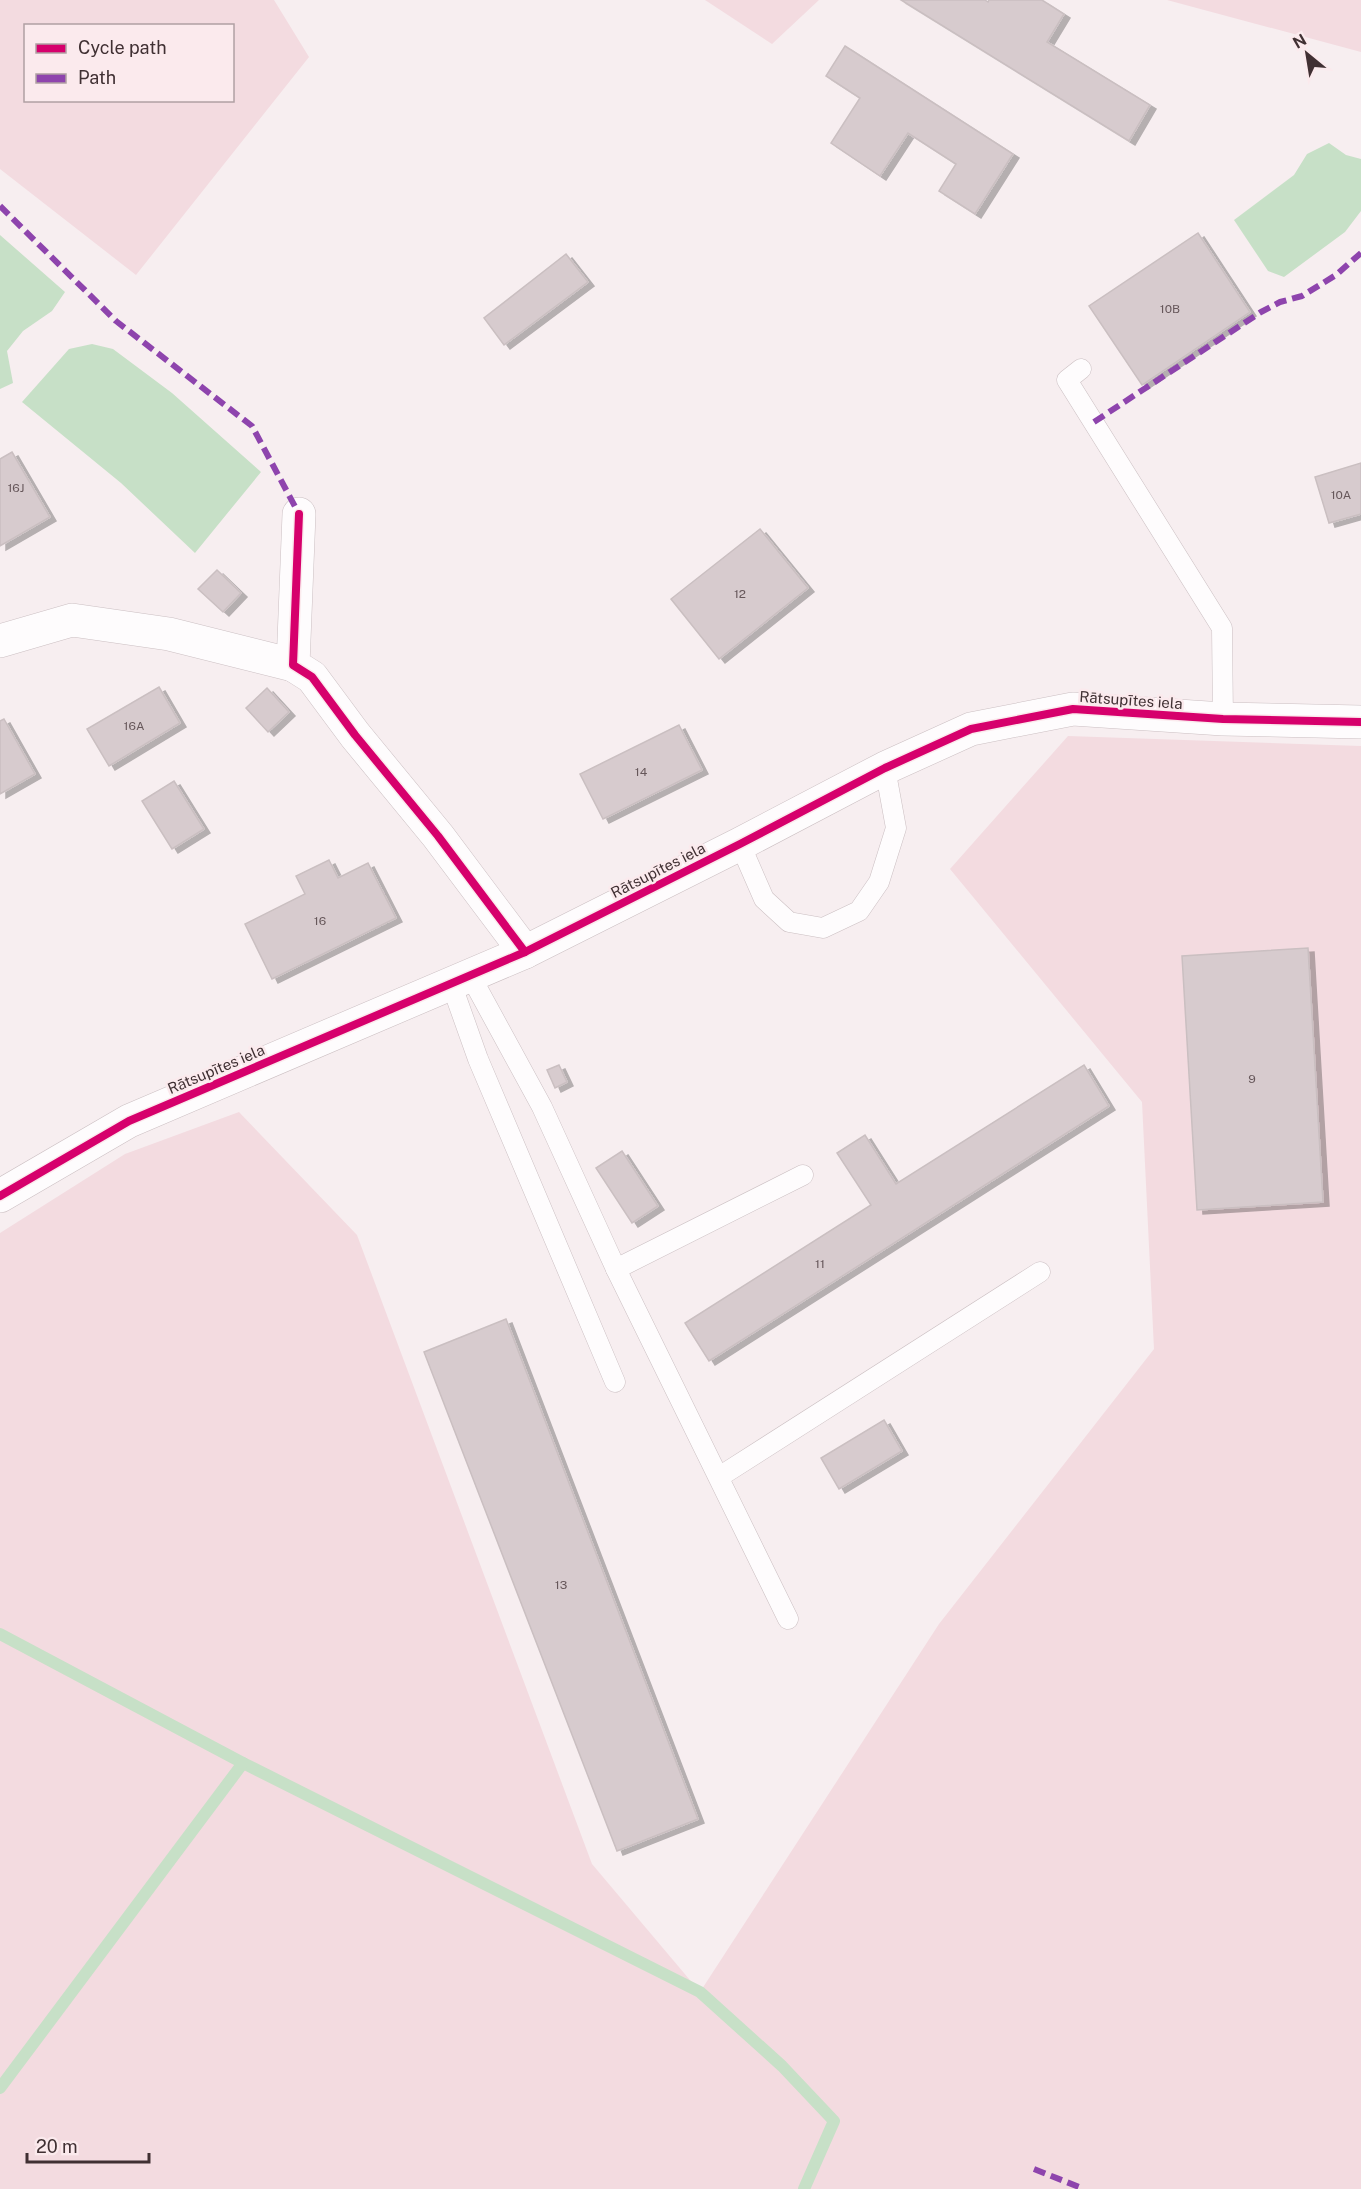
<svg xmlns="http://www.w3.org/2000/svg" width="1361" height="2189" viewBox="0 0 1361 2189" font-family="'Public Sans',sans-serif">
  <defs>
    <filter id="shadow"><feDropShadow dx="6" dy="4" stdDeviation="0" flood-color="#0004"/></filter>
  </defs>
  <rect width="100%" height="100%" fill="#f7eef0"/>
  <g fill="#f3dbe0" fill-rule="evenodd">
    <path d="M 0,0 L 274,0 L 309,57 L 136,275 L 0,169 ZM 26,26 L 232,26 L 232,100 L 26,100 Z"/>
    <polygon points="705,0 819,0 772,44"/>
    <polygon points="1167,0 1361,0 1361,52"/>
    <polygon points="1068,736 1361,746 1361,2189 0,2189 0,1233 125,1154 239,1112 357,1235 592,1864 700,1992 939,1624 1154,1349 1142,1102 950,869"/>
  </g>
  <g fill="#c7e0c7">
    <polygon points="1329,143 1346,155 1361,159 1361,211 1345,232 1284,277 1268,271 1234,220 1294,175 1307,154"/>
    <polygon points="0,235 65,292 52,311 23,331 7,351 13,383 0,389"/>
    <polygon points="92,344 113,349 172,393 261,472 195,553 121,483 22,402 69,349"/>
  </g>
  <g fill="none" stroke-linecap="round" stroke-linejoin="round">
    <g stroke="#c7e0c7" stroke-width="12">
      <polyline points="0,1634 243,1763 700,1992 782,2066 834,2121 804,2189"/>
      <polyline points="0,2088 243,1763"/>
    </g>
  </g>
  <g fill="#d7cbce" stroke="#cabfc1" stroke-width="1.5" filter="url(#shadow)">
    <polygon points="901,0 985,0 988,2 989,0 1042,0 1064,14 1047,42 1150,105 1129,141"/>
    <polygon points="845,46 1013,154 975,214 939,191 956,164 908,133 880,176 831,143 860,98 826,76"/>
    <polygon points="1198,233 1250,312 1142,385 1089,306"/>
    <polygon points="566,254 588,282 504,345 484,318"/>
    <polygon points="12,452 50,517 0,546 0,459"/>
    <polygon points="1361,463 1361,514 1329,523 1315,477"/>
    <polygon points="760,529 808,588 719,659 671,599"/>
    <polygon points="217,570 241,593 223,612 198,589"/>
    <polygon points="159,687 180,723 109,766 87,729"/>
    <polygon points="267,688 289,712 268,732 246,708"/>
    <polygon points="4,719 35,774 0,794 0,721"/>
    <polygon points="679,725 702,770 603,819 580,774"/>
    <polygon points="174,781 204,829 172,849 142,801"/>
    <polygon points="329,860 338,878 368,863 396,918 272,979 245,924 305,894 296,876"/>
    <polygon points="1308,948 1323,1202 1197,1210 1182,956"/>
    <polygon points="559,1065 567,1082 555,1088 547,1070"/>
    <polygon points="1084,1065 1109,1106 709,1361 685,1323 871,1205 837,1153 865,1135 896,1184"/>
    <polygon points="622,1151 658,1206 632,1223 596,1168"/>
    <polygon points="506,1319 698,1819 617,1851 424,1352"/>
    <polygon points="884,1420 902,1451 839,1489 821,1458"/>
  </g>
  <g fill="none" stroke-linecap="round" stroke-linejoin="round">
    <defs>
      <g id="lane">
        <polyline points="1081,369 1067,380 1222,628 1223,719"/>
        <polyline points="740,844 764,899 789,922 823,928 859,911 879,882 896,828 885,768"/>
        <polyline points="470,975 542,1107 616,1269 788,1619"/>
        <polyline points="451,983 478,1059 615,1382"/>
        <polyline points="616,1269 803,1175"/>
        <polyline points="719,1477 1040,1272"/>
      </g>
      <g id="street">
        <polyline points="299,514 293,665 312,677 355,735 438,836 525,952"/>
        <polyline points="0,641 72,620 169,634 293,665"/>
      </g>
      <polyline id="secondary" points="0,1196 129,1121 525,952 740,844 885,768 971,729 1073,709 1223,719 1361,722"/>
    </defs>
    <use href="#lane" stroke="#cbbfc2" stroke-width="21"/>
    <use href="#street" stroke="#cbbfc2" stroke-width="34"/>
    <use href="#secondary" stroke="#cbbfc2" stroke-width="34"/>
    <use href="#lane" stroke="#fefcfd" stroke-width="20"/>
    <use href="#street" stroke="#fefcfd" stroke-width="33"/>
    <use href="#secondary" stroke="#fefcfd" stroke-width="33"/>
    <g stroke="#8e44ad" stroke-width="6" stroke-dasharray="12 6" stroke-linecap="butt">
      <polyline points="0,206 116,321 252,426 299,514"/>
      <polyline points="1094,422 1261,312 1280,302 1302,296 1336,275 1361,253"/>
      <polyline points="1034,2169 1084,2189"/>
    </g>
    <defs>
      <g id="cycleway">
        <polyline points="299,514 293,665 312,677 355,735 438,836 525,952"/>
        <polyline points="0,1196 129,1121 525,952 740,844 885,768 971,729 1073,709 1223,719 1361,722"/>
      </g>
    </defs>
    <use href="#cycleway" stroke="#fbeaed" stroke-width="11"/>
    <use href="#cycleway" stroke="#d6006c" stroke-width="8"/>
  </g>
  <g text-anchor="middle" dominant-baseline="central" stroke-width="5" stroke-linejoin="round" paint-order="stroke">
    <g font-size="12" fill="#66575a">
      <text x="1170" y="309">10B</text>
      <text x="16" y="488">16J</text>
      <text x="1341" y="495">10A</text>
      <text x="740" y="594">12</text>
      <text x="134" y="726">16A</text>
      <text x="641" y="772">14</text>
      <text x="320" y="921">16</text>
      <text x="1252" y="1079">9</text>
      <text x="820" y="1264">11</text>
      <text x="561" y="1585">13</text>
    </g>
    <g font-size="15" fill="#403033" stroke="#fbeaed">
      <text transform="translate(1131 700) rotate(4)">Rātsupītes iela</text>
      <text transform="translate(658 870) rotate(-27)">Rātsupītes iela</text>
      <text transform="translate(216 1069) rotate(-23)">Rātsupītes iela</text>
    </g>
  </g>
  <rect x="24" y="24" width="210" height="78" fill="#fbeaed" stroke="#b0a0a3" stroke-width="1.5"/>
  <rect x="36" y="44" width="30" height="9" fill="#d6006c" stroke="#b0a0a3" stroke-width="1.5"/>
  <text x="78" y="54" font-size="18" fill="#403033">Cycle path</text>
  <rect x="36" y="74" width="30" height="9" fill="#8e44ad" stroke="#b0a0a3" stroke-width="1.5"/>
  <text x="78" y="84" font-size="18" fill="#403033">Path</text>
  <g transform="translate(1307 54) rotate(330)" stroke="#fbeaed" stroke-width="4.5" paint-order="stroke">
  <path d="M0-4.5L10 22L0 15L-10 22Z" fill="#403033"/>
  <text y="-9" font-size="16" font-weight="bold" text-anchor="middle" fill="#403033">N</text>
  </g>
  <path d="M27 2153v9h122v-9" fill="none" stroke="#403033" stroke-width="3"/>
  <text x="36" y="2153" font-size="18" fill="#403033" stroke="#fbeaed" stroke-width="4.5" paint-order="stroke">20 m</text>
</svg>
